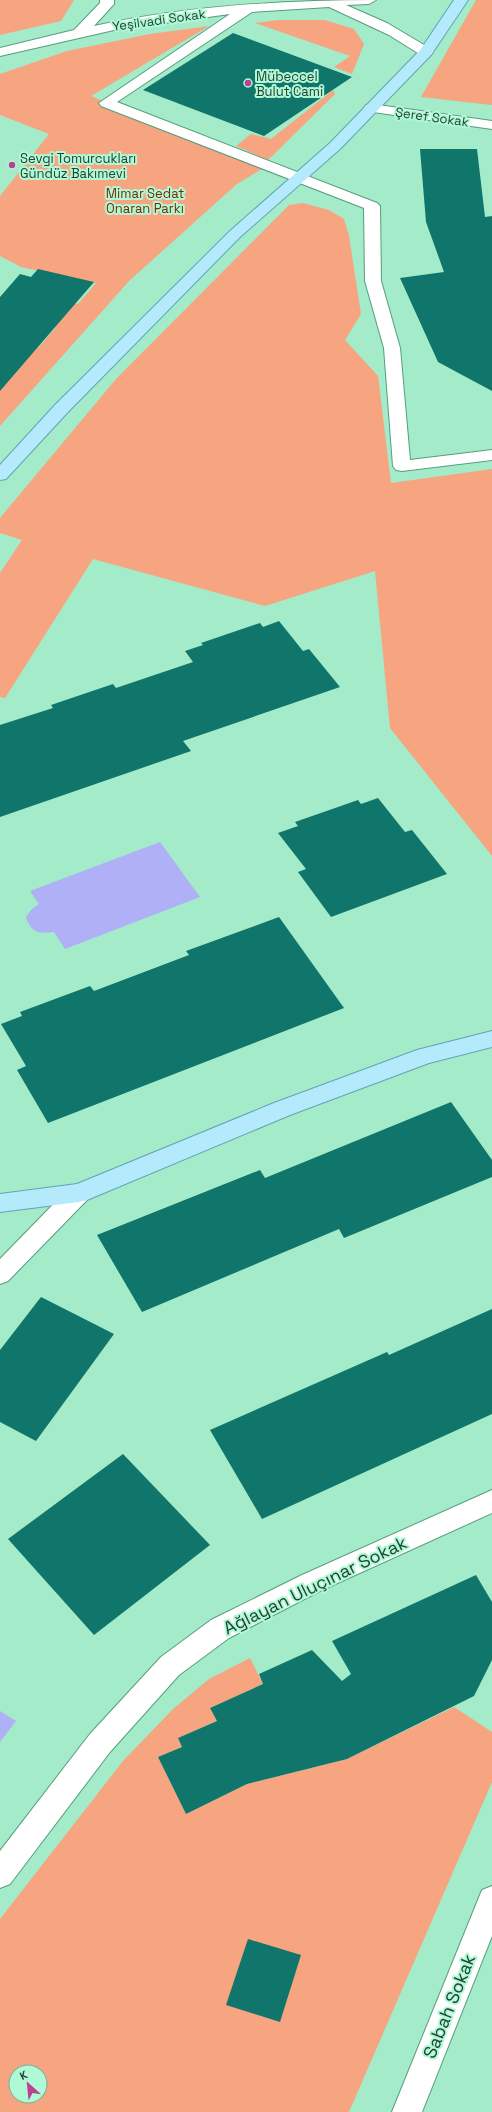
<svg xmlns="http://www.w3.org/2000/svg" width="492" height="2112" viewBox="0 0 492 2112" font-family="'Space Grotesk',sans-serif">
  <rect width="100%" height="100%" fill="#a3ebc9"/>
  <g fill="#f7a480" fill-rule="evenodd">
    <polygon points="0,0 74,0 61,21 0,35"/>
    <polygon points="476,0 492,0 492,105 421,97"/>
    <polygon points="278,20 325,20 354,29 364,44 352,74 334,67 350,56 255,23"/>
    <polygon points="209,26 91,96 262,169 237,184 130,280 0,426 0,338 39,347 56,327 42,324 62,300 78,304 96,283 21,267 0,256 0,196 49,134 0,115 0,74 67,51 150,34"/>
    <polygon points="333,90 335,94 268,160 236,146 251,134 271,139"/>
    <polygon points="303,203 329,210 344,219 349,236 361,314 345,340 378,376 391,483 492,469 492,856 390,728 375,571 265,606 93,559 5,698 0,697 0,573 22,540 0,533 0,518 116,379 289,205"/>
    <path d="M 250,1658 L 263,1684 L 210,1708 L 217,1721 L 178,1738 L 182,1747 L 158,1757 L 186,1814 L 247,1784 L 347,1759 L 454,1707 L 492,1732 L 492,1782 L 349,2112 L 0,2112 L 0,1919 L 123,1761 L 173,1709 L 209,1679 ZM 16,2072 L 40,2072 L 40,2096 L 16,2096 Z"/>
  </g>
  <g fill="#afb0f6">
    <path d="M 160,842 L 200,897 L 65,949 L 54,932 C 39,934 31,933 26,917 L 31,910 L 39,904 L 30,891 Z"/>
    <polygon points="0,1711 16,1721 0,1742"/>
  </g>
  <g fill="#10756a">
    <polygon points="233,33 352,77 264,136 143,90"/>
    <polygon points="420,149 477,149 485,217 492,216 492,391 438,362 400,278 444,272 426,222"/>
    <polygon points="38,269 94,282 0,391 0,297 20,274 31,277"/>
    <polygon points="279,621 303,651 309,649 340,687 183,741 191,751 0,817 0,725 53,708 51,705 113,684 116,688 193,662 185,651 203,645 201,643 260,623 263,627"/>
    <polygon points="378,798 405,832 412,830 447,874 331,917 298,872 306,869 278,833 298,826 295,822 358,800 361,804"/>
    <polygon points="279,917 344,1008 48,1123 17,1070 26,1066 1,1024 22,1016 20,1012 90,986 94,991 189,955 186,951"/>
    <polygon points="451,1102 492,1160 492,1177 344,1238 339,1229 142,1312 97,1235 260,1170 265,1178"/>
    <polygon points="41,1297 114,1334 36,1441 0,1422 0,1350"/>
    <polygon points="492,1309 492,1414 262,1519 210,1430 387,1352 389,1355"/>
    <polygon points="123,1454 210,1545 94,1635 8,1539"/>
    <polygon points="476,1575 492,1602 492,1660 474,1696 347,1759 247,1784 186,1814 158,1757 182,1747 178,1738 217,1721 210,1708 263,1684 259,1674 312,1650 342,1681 351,1674 332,1641"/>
    <polygon points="248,1939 301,1955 280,2022 226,2005"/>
  </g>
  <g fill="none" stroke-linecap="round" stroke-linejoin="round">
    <defs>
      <g id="minor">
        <path d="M 100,0 L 114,0 L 114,4 L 94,26 C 187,6 281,0 376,0 L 369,4 L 346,5 L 387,23 L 431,49 L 433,52 L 431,55 L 421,55 L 389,35 L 329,7 L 252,12 L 117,102 L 377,203 L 380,206 L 381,281 L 400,348 L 410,460 L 492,450 L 492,460 L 402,471 L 396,470 L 393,466 L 384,348 L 365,281 L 364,208 L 101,106 L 99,103 L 230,14 L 114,30 L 0,56 L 0,48 L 74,30 L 100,3 Z"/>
        <polygon points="371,104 492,121 492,129 366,111 364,108 366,105"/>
        <polygon points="79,1184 87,1186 91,1193 87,1200 8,1281 0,1284 0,1259 71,1186"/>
        <polygon points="492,1490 492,1513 320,1591 229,1638 179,1675 110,1752 10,1884 0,1888 0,1851 90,1734 161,1657 211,1620 302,1575"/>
        <polygon points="492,1886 492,1936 422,2112 392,2112 482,1890"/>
      </g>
      <g id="major">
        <polygon points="454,0 468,0 431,55 340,149 240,237 67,413 6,479 0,480 0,465 55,405 230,231 330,143 421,49"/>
        <polygon points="492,1031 492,1047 429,1063 290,1115 87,1200 79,1202 0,1212 0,1194 77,1184 274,1103 417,1050"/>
      </g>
    </defs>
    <use href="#minor" stroke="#569d7e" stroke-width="2"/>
    <use href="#major" stroke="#61a4b4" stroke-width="2"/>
    <use href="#minor" fill="#fff" fill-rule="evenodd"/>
    <use href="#major" fill="#b5e9fc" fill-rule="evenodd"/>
  </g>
  <g fill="#bb4091" stroke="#b0f9d6" stroke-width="1.5">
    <circle cx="248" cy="83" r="4"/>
    <circle cx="12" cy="165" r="4"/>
  </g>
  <g text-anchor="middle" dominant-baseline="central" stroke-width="4" stroke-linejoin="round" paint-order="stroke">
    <g font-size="13" fill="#234133" stroke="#b0f9d6">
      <text transform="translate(159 20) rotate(-8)">Yeşilvadi Sokak</text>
      <text transform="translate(432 117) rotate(8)">Şeref Sokak</text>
    </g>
    <g font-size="13" fill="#234133" stroke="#b0f9d6" text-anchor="start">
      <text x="256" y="76">Mübeccel<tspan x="256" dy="15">Bulut Cami</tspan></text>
      <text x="20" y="158">Sevgi Tomurcukları<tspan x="20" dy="15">Gündüz Bakımevi</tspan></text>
    </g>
    <g font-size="13" fill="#782b00" stroke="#b0f9d6">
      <text x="145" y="193">Mimar Sedat<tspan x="145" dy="15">Onaran Parkı</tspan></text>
    </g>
    <g font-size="18" fill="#234133" stroke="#b0f9d6">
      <text transform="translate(315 1585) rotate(-26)">Ağlayan Uluçınar Sokak</text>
      <text transform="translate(449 2006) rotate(-68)">Sabah Sokak</text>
    </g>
  </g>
  <g transform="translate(28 2084) rotate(333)"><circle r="19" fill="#b0f9d6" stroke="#78af95"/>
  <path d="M0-3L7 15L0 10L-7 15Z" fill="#bb4091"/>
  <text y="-6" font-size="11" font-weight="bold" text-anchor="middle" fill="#234133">K</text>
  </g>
</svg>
